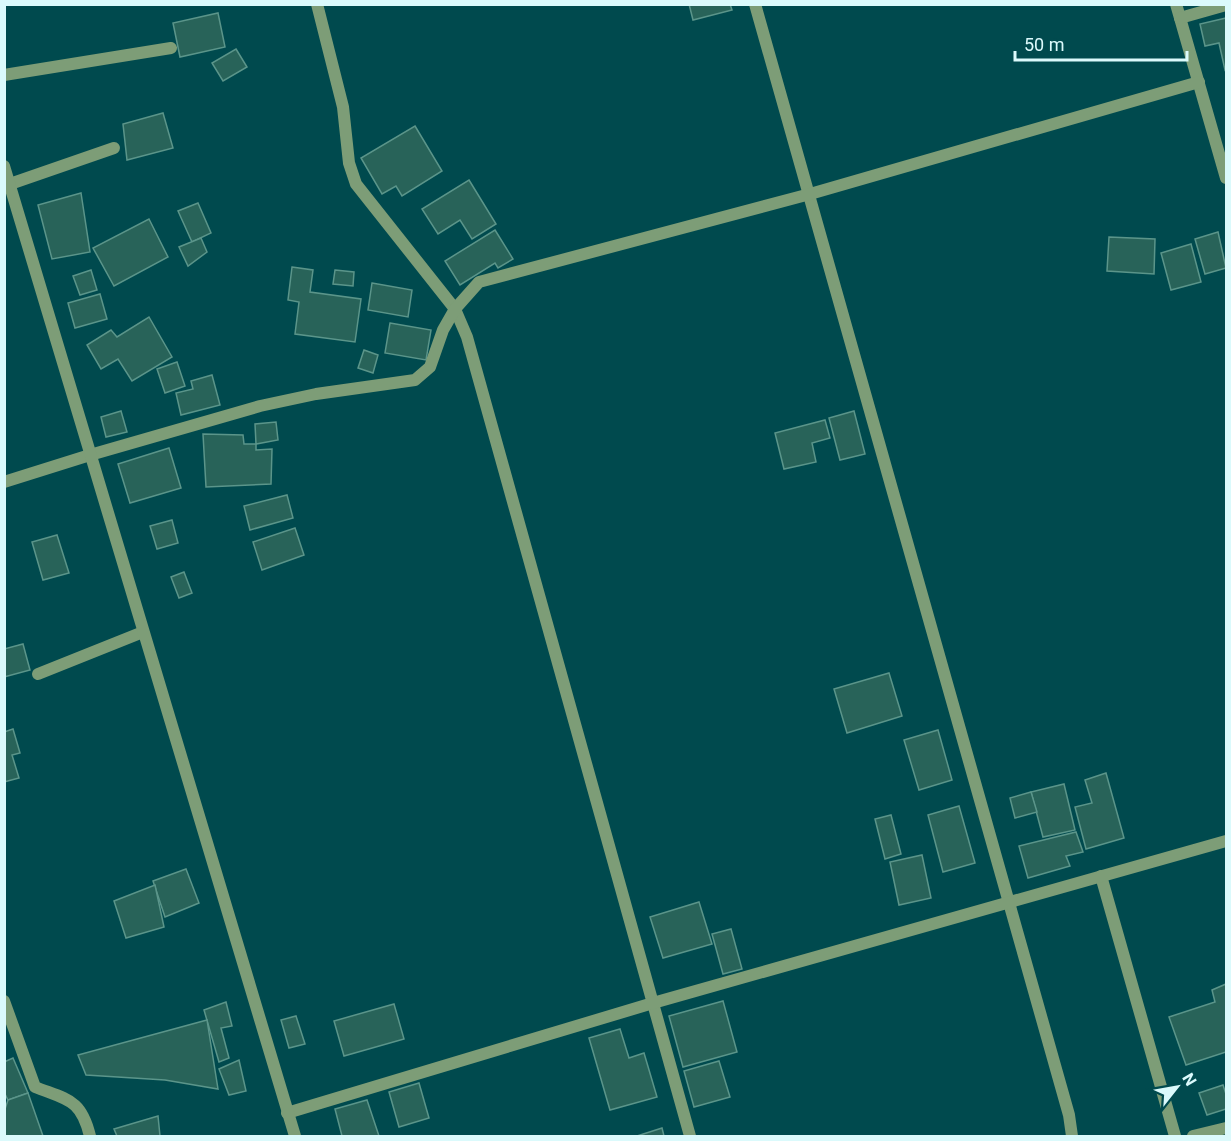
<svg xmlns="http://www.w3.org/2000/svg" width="1231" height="1141" viewBox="0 0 1231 1141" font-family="Roboto,sans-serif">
  <rect width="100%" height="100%" fill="#004a4e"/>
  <g fill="#286359" stroke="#5b958a" stroke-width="1.5">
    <polygon points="689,4 730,4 732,10 693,20"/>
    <polygon points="218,13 225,47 180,57 173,23"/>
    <polygon points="1226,18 1226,69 1225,70 1219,43 1205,46 1200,24"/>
    <polygon points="236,49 247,67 223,81 212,63"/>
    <polygon points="163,113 173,148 127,160 123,124"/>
    <polygon points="415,126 442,171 402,196 396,186 382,194 361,158"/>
    <polygon points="469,180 496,224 472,239 460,220 438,234 422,209"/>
    <polygon points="81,193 90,252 52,259 38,205"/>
    <polygon points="198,203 211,233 192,242 178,211"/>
    <polygon points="149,219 168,257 114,286 93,248"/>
    <polygon points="495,230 513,259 498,268 495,263 460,285 445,261"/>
    <polygon points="1218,232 1226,268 1205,274 1195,239"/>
    <polygon points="1109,237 1155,239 1154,274 1107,271"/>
    <polygon points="201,238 207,252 188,266 179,247"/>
    <polygon points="1191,244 1201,282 1171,290 1161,253"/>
    <polygon points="292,267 313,270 310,292 361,299 355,342 295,334 299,302 288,300"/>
    <polygon points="91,270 97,290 80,295 73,276"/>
    <polygon points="335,270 354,272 353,286 333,284"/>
    <polygon points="372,283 412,290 408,317 368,310"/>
    <polygon points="100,294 107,319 75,328 68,303"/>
    <polygon points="149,317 172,357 132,381 118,359 101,369 87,345 111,330 117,337"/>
    <polygon points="390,323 431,330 426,360 385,353"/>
    <polygon points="364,350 378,355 373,373 358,368"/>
    <polygon points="177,362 185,386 165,393 157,369"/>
    <polygon points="212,375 220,405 181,415 176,393 193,389 191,381"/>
    <polygon points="121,411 127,432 106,437 101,417"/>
    <polygon points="854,411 865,454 840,460 829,418"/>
    <polygon points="825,420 830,438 812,443 816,462 784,469 775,433"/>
    <polygon points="276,422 278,440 256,444 255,424"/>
    <polygon points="203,434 243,435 244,444 256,444 256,450 272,449 271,484 206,487"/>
    <polygon points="169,448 181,488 130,503 118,464"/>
    <polygon points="287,495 293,518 250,530 244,506"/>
    <polygon points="172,520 178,543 157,549 150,526"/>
    <polygon points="295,528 304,555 262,570 253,542"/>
    <polygon points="57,535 69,573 43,580 32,542"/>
    <polygon points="184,572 192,593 179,598 171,577"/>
    <polygon points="23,644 30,670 4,677 4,649"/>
    <polygon points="889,673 902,716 847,733 834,689"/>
    <polygon points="13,729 20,753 12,755 19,778 4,782 4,732"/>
    <polygon points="938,730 952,780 919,790 904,740"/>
    <polygon points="1106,773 1124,838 1086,849 1075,807 1092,803 1085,780"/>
    <polygon points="1064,784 1075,830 1043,837 1031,792"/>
    <polygon points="1031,792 1037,812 1015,818 1010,798"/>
    <polygon points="959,806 975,863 943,872 928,815"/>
    <polygon points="891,815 901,854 885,859 875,819"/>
    <polygon points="1076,832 1083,852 1066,856 1070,866 1028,878 1019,846"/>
    <polygon points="922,855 931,898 899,905 890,862"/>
    <polygon points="186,869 199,903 165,917 153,881"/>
    <polygon points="155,885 164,927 126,938 114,901"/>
    <polygon points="699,902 712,944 663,958 650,917"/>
    <polygon points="731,929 742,969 723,974 712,934"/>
    <polygon points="1226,984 1226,1052 1186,1065 1169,1017 1215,1002 1212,990"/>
    <polygon points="723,1001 737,1052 683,1067 669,1016"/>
    <polygon points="226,1002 232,1026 221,1028 229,1058 219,1062 204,1010"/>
    <polygon points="394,1004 404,1039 344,1056 334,1021"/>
    <polygon points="296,1016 305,1044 289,1048 281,1020"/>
    <polygon points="207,1020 218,1089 165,1080 86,1075 78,1055"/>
    <polygon points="620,1029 629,1058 644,1053 657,1097 610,1110 589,1038"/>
    <polygon points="13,1058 28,1093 8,1100 4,1092 4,1062"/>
    <polygon points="239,1060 246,1091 229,1095 219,1069"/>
    <polygon points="719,1061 730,1097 694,1107 684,1071"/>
    <polygon points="419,1083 429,1118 399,1127 389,1092"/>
    <polygon points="1223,1085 1226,1094 1226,1109 1207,1115 1199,1093"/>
    <polygon points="28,1093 43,1136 4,1136 4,1112 8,1100"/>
    <polygon points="367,1100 379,1136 342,1136 335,1109"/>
    <polygon points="158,1116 160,1136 117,1136 114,1129"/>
    <polygon points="662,1128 664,1136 637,1136"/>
  </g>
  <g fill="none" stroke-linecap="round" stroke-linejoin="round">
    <g stroke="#7d9d77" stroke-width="12">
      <polyline points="317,4 343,107 349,163 356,184 455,309 467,337 690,1136"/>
      <polyline points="755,4 1069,1115 1072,1136"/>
      <polyline points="1176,4 1226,178"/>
      <polyline points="1180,18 1226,5"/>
      <polyline points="4,75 171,48"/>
      <polyline points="10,184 114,148"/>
      <polyline points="4,482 90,455 260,406 316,394 415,380 430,367 443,330 455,309 479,282 810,194 1199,82"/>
      <polyline points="38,674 143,632"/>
      <polyline points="1101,876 1175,1136"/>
      <path d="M 4,1001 L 35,1087 C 68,1100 81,1099 90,1136"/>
      <polyline points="287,1113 653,1003 1226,841"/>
      <polyline points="1193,1136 1226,1128"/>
    </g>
    <polyline stroke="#7d9d77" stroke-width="12" points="4,166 295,1136"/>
  </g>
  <rect width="1231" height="1141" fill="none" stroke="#dbfafc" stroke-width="12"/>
  <g transform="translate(1177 1087) rotate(59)" stroke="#004a4e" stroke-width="4.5" paint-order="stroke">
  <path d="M0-4.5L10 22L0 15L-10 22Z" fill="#dbfafc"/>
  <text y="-9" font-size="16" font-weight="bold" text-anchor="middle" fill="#dbfafc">N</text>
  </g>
  <path d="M1015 51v9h172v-9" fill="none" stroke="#dbfafc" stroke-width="3"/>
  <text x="1024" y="51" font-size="18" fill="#dbfafc" stroke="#004a4e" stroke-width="4.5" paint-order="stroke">50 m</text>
</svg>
